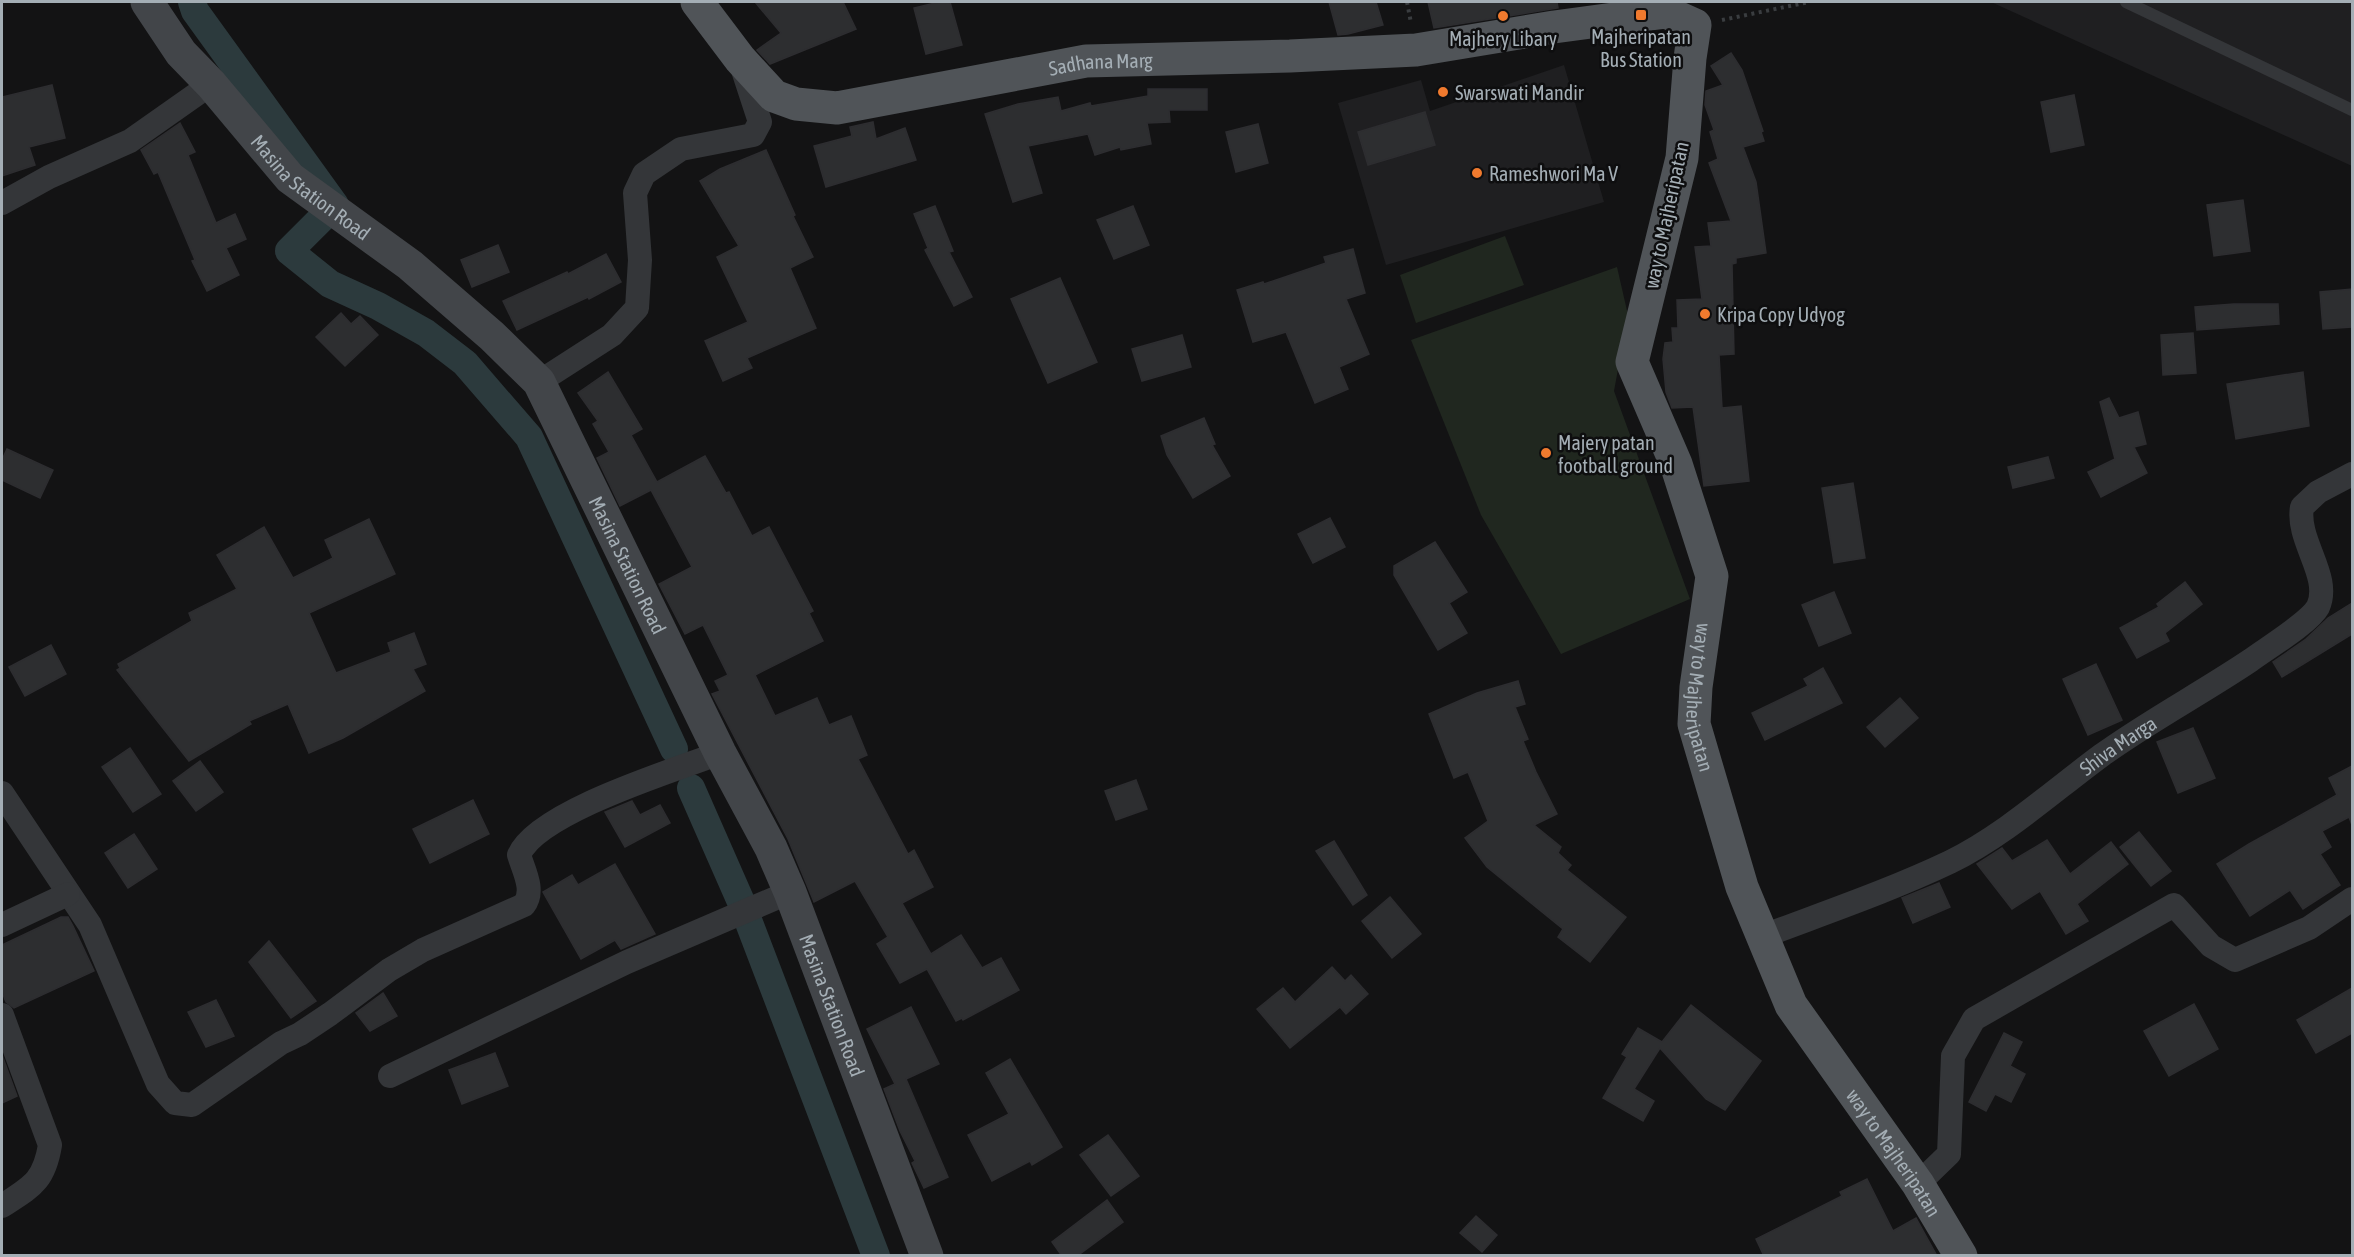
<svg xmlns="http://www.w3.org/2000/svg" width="2354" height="1257" viewBox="0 0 2354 1257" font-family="'Asap Condensed',sans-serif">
  <rect width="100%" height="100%" fill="#131314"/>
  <g fill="#1f1f21">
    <polygon points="1991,2 2352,2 2352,166"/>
    <polygon points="1564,65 1604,202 1386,265 1338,103 1421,80 1430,111"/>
  </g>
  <g fill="#20271f">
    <polygon points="1505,236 1524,285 1416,323 1400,275"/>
    <polygon points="1617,267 1628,315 1614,391 1690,599 1561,654 1481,515 1411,340"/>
  </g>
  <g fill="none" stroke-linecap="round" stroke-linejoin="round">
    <g stroke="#2c3a3d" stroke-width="28">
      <polyline points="192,2 195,11 335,205 289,251 330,284 378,306 426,333 465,363 529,437 674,749"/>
      <polyline points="691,788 742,904"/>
      <polyline points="748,920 876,1256"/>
    </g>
  </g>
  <g fill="#2d2e30" stroke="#2d2d30" stroke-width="1.5">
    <polygon points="755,2 843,2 856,29 770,64 757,50 781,33"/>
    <polygon points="939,2 950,2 962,45 926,54 914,8"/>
    <polygon points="1329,2 1376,2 1383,25 1348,34 1338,35"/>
    <polygon points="1428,2 1557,2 1558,8 1434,28"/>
    <polygon points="1731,53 1742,70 1763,131 1761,132 1764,141 1743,147 1756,182 1766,253 1736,258 1736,263 1732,264 1734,354 1719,355 1722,408 1741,406 1749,481 1704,486 1693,407 1672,408 1666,392 1663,359 1665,343 1673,342 1672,328 1678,328 1677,300 1702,299 1695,247 1711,246 1708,223 1731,221 1709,163 1718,159 1710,132 1714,130 1705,105 1706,91 1723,85 1711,66"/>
    <polygon points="52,85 65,138 29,147 35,165 2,176 2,97"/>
    <polygon points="1148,89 1207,89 1207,110 1169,110 1170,122 1147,123 1151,144 1121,150 1120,147 1095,155 1088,134 1028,146 1042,193 1013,202 985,114 1018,104 1058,97 1061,111 1090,103 1091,106 1148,96"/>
    <polygon points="2074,95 2084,145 2051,152 2041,102"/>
    <polygon points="1425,112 1435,145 1368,165 1358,132"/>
    <polygon points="873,122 876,139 905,128 916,160 826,187 814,146 852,136 850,127"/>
    <polygon points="180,123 195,152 188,155 216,223 235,214 246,239 226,248 239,275 207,291 192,261 195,260 158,172 154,174 141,150"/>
    <polygon points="1258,124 1268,163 1236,172 1226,132"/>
    <polygon points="766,150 795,215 793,216 813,257 790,268 816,328 747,358 752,368 723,381 705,341 748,322 717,257 739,246 700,181 720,169"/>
    <polygon points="2243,200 2250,251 2214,256 2207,205"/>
    <polygon points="935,206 953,251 949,252 972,297 954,306 925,250 928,248 914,214"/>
    <polygon points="1133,206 1149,245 1114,259 1097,220"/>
    <polygon points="498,245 509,272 472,287 461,260"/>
    <polygon points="1353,249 1365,293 1346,299 1369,354 1339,367 1348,389 1315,403 1286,332 1253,342 1237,290 1263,282 1264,284 1326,263 1324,257"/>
    <polygon points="606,254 621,282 589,299 588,297 517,330 503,301 567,272 568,274"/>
    <polygon points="1060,278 1097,362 1048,383 1011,299"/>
    <polygon points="2352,289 2352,327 2323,329 2320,292"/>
    <polygon points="2234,304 2278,304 2279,324 2197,330 2195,307"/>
    <polygon points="341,313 351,324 360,316 378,335 345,366 316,337"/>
    <polygon points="2193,333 2196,373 2163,375 2161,335"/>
    <polygon points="1182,335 1191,367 1142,381 1132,349"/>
    <polygon points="608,372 642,429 631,435 657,482 705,456 726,493 729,492 752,536 769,527 813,611 809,613 823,641 755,675 775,716 817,698 829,725 851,716 867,755 858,759 908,854 914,850 933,887 902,903 931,954 961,935 982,968 1001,958 1019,990 963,1020 962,1018 956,1021 927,969 900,983 877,944 888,937 855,881 814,902 788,839 712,694 720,691 715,681 728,675 703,625 685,634 659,584 692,567 651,490 620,506 597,458 609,452 593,424 598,421 578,393"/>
    <polygon points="2303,372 2309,426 2236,439 2227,384"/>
    <polygon points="2109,398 2119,418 2138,412 2146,444 2134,447 2147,473 2101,497 2088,472 2115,459 2100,402"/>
    <polygon points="1204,418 1215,444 1212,445 1230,476 1193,498 1167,455 1161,436"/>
    <polygon points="7,449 53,470 40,498 2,480 2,460"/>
    <polygon points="2048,457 2054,478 2013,488 2008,467"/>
    <polygon points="1853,483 1865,558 1834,563 1822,488"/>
    <polygon points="1330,518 1345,547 1313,563 1298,534"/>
    <polygon points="369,519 395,574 309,613 336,673 391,652 388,643 414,633 426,664 413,669 425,691 343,738 309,753 288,704 249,721 251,724 189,761 117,670 120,668 118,664 192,621 189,613 237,589 217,555 264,527 293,578 333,558 325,540"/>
    <polygon points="1435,542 1467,592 1449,603 1467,633 1438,650 1394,575 1394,566"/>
    <polygon points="2185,582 2202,604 2165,633 2169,641 2137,658 2120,628 2159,607 2157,604"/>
    <polygon points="1834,592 1851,633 1819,646 1802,605"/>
    <polygon points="2352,603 2352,634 2282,677 2273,662 2306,639 2328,618"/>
    <polygon points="51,645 66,674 25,696 9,667"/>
    <polygon points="2096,664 2122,720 2088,735 2063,679"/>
    <polygon points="1823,668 1842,703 1765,740 1752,713 1808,686 1804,679"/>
    <polygon points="1518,681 1525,704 1515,707 1528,739 1523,741 1536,772 1557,814 1534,825 1561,847 1558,853 1571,865 1567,870 1626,917 1590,962 1558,937 1563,929 1487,867 1465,838 1488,821 1468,772 1454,778 1429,714 1477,693"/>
    <polygon points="1900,698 1918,718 1885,747 1867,727"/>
    <polygon points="2193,728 2215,778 2178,793 2157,742"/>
    <polygon points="130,748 161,794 133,812 102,767"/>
    <polygon points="200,761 223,792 196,811 173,781"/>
    <polygon points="2352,766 2352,825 2349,817 2322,831 2331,847 2320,854 2340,885 2303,909 2290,890 2250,916 2217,864 2249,844 2337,795 2329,778"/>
    <polygon points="1136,780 1147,809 1116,820 1105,791"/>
    <polygon points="473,800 489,834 430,863 413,829"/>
    <polygon points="632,801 640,815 660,805 670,823 625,847 605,812"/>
    <polygon points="2139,832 2171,871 2151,886 2120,847"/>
    <polygon points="134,834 157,869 128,888 105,853"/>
    <polygon points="2047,840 2070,874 2111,842 2128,864 2077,904 2088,921 2066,934 2040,891 2012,909 1977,864 2002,848 2012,861"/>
    <polygon points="1334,841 1367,895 1353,905 1316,851"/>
    <polygon points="615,864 655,934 621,949 615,940 581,959 543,892 572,875 578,885"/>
    <polygon points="1939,883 1950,907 1913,923 1902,898"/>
    <polygon points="1390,897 1421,934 1392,958 1362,921"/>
    <polygon points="61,917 68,917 73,926 94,971 14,1008 6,1002 2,992 2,945"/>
    <polygon points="269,941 316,1001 291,1018 249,962"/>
    <polygon points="1332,967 1345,981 1351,975 1368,994 1346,1014 1340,1007 1290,1048 1257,1009 1283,988 1295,1002"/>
    <polygon points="2352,988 2352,1033 2316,1053 2297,1020"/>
    <polygon points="383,993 397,1016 370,1031 356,1013"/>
    <polygon points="216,1000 234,1036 206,1047 188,1012"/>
    <polygon points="2194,1004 2218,1049 2169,1076 2144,1031"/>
    <polygon points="1691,1005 1761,1061 1725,1110 1706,1099 1660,1048 1634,1089 1654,1101 1643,1121 1603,1098 1627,1057 1622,1054 1638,1028 1662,1042"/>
    <polygon points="911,1007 939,1064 906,1079 948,1177 924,1188 912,1163 915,1161 900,1131 884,1089 895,1084 867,1029"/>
    <polygon points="2004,1033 2022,1042 2010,1066 2025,1074 2011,1102 1995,1094 1986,1111 1969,1102"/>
    <polygon points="495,1053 508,1086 462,1104 449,1070"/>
    <polygon points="2,1055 17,1096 2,1103"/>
    <polygon points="1010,1059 1062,1147 1032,1165 1030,1161 992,1181 968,1135 1009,1114 986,1073"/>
    <polygon points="1108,1135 1139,1176 1111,1196 1080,1155"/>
    <polygon points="1867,1179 1893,1231 1916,1218 1937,1256 1764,1256 1756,1239 1842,1196 1840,1192"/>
    <polygon points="1107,1200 1123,1222 1077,1256 1062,1256 1052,1242"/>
    <polygon points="1476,1216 1497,1235 1482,1252 1460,1233"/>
  </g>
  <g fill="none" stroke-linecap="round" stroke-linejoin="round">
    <g stroke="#3a3d40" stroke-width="4" stroke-dasharray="3 4.5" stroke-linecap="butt">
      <polyline points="1407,2 1411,23"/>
      <polyline points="1722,20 1809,2"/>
    </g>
    <polyline stroke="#343639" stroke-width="12" points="2126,2 2352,110"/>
    <g stroke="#343639" stroke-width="24">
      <polyline points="2,203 49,177 130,141 211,84"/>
      <polyline points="539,382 612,335 637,308 640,260 635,193 644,174 681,149 753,135 760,122 741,64"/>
      <path d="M 2,793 L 90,925 L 158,1084 L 175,1103 L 192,1105 L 281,1043 L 300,1034 L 330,1014 L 389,970 L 423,950 L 524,905 C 535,891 524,871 519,855 C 537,812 675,770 720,753"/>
      <polyline points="2,925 68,894"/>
      <path id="s1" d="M 1761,937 C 1824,913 1889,891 1950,862 C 2005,835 2053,791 2102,755 C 2149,721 2202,693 2251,660 C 2267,648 2309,623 2318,607 C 2332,576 2296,541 2302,507 L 2318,492 L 2352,474"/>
      <path d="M 2,1015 L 50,1145 C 44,1182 31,1187 2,1206"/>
      <polyline points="390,1076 627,962 790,892"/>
      <polyline points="1918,1184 1949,1154 1953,1056 1974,1019 2174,905 2211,946 2235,960 2309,928 2352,899"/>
    </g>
    <path stroke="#424549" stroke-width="33" id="s2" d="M 147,2 L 181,53 L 211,84 L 290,178 L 410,265 L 492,336 L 539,382 L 720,753 L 771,848 L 790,892 L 927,1256"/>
    <path stroke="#505458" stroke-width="33" id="s3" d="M 697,2 L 740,59 L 774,96 L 796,104 L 837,108 L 1086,61 L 1290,56 L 1416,50 L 1554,27 L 1666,12 L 1695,25 L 1690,58 L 1682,158 L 1632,362 L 1676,464 L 1712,576 L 1696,687 L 1694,724 L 1742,887 L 1791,1005 L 1918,1184 L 1961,1256"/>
  </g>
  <g fill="#f07a2e" stroke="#0e0e0f" stroke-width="2">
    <rect x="1635" y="9" width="12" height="12" rx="3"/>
    <circle cx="1503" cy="16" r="6"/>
    <circle cx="1443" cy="92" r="6"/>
    <circle cx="1477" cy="173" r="6"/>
    <circle cx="1705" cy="314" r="6"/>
    <circle cx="1546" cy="453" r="6"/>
  </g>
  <g text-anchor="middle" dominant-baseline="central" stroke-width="5" stroke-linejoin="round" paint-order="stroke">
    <g font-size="20" fill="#a4aeb5" stroke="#0e0e0f" text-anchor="start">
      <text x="1641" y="36" text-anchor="middle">Majheripatan<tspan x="1641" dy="23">Bus Station</tspan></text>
      <text x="1503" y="38" text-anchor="middle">Majhery Libary</text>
      <text x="1455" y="92">Swarswati Mandir</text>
      <text x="1489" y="173">Rameshwori Ma V</text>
      <text x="1717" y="314">Kripa Copy Udyog</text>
      <text x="1558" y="442">Majery patan<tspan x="1558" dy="23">football ground</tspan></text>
    </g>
    <g font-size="20" fill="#a4aeb5" stroke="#0e0e0f">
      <text stroke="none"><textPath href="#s3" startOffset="454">Sadhana Marg</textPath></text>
      <text stroke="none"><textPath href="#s2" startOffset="249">Masina Station Road</textPath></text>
      <text transform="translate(1666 215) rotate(-78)">way to Majheripatan</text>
      <text stroke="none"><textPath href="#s2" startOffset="753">Masina Station Road</textPath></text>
      <text stroke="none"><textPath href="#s3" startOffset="1750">way to Majheripatan</textPath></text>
      <text stroke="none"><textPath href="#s1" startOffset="408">Shiva Marga</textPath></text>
      <text stroke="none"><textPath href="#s2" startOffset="1239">Masina Station Road</textPath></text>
      <text stroke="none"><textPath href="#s3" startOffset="2254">way to Majheripatan</textPath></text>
    </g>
  </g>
  <rect width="2354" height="1257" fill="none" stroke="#a4aeb5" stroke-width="6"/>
</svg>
